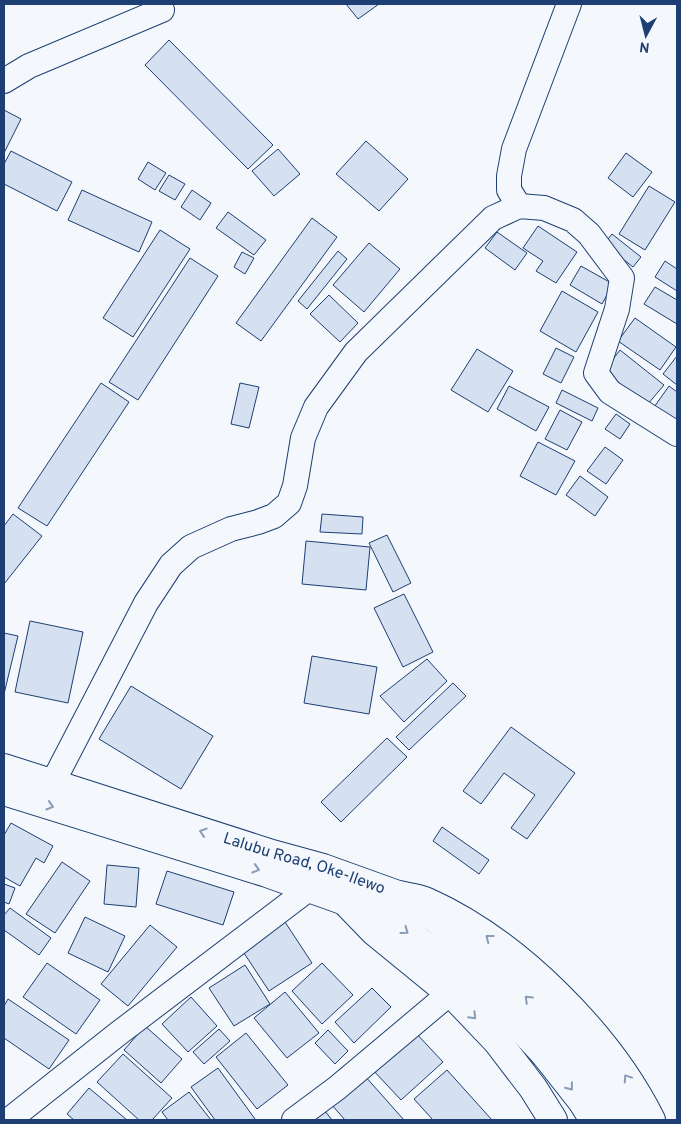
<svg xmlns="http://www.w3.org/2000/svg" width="681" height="1124" viewBox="0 0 681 1124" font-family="Overpass,sans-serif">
  <rect width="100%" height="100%" fill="#f4f7fb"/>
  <g fill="#d5e0f0" stroke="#1d3f73">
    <polygon points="346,4 379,4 358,19"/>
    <polygon points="169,40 273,145 248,169 145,65"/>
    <polygon points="4,110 21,119 4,153"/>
    <polygon points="366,141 408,179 379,211 336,174"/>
    <polygon points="278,149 300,174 274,196 252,171"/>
    <polygon points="11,151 72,182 57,211 4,184 4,164"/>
    <polygon points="626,153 652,172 633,197 608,178"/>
    <polygon points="148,162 166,173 155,190 138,179"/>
    <polygon points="169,175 185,184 175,200 159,191"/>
    <polygon points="649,186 675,202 645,250 619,234"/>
    <polygon points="82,190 152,222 139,252 68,220"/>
    <polygon points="192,190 211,203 200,220 181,207"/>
    <polygon points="228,212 266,240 254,255 216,228"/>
    <polygon points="312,218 337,237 261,341 236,323"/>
    <polygon points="538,226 577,252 556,283 536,271 543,261 523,248"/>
    <polygon points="160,230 190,249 133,337 103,318"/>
    <polygon points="497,232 527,253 515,270 485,248"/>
    <polygon points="612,234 641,257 633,267 604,244"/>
    <polygon points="369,243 400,269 364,312 333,285"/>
    <polygon points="338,251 347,259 307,309 298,301"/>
    <polygon points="242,252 254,258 245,274 234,267"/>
    <polygon points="190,258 218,276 138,400 109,382"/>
    <polygon points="665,261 677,269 677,291 655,277"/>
    <polygon points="581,266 613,284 602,304 570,285"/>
    <polygon points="655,287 677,300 677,324 644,304"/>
    <polygon points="562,291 598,312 576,352 540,331"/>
    <polygon points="329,295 358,323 340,342 310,314"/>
    <polygon points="635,318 676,347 660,370 618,341"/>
    <polygon points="556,348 574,357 561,383 543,374"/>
    <polygon points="477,349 513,371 488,412 451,390"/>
    <polygon points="620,350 664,385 647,405 604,371"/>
    <polygon points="677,356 677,385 663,374"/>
    <polygon points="101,383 129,402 47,526 18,508"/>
    <polygon points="240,383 259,387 249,428 231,424"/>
    <polygon points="509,386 549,407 536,431 497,409"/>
    <polygon points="669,386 677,392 677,421 652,410"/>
    <polygon points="562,390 598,408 592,421 556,403"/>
    <polygon points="560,410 582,422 567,450 545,439"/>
    <polygon points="616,414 630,424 620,439 605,429"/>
    <polygon points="538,442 575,461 556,495 520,476"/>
    <polygon points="605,447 623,460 606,484 587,471"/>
    <polygon points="580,476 608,497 595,516 566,495"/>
    <polygon points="13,514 42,536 4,584 4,526"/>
    <polygon points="322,514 363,517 362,534 320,532"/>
    <polygon points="387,535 411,583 393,592 369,543"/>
    <polygon points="306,541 370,547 366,590 302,584"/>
    <polygon points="404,594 433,652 403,667 374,608"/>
    <polygon points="30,621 83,632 68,703 15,692"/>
    <polygon points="4,633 18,636 4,694"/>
    <polygon points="312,656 377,667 369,714 304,703"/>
    <polygon points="427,659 447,681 404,722 380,696"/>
    <polygon points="453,683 466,696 409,750 396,737"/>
    <polygon points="131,686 213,736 181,789 99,739"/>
    <polygon points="511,727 575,773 527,839 511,828 535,795 504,773 481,804 463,791"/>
    <polygon points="387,738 407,757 341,822 321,802"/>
    <polygon points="11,823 53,846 44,863 36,858 20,886 4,877 4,835"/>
    <polygon points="442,827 489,860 479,874 433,841"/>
    <polygon points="62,862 90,881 55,933 26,914"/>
    <polygon points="107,865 139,868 136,907 104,904"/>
    <polygon points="167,871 234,892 223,925 156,904"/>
    <polygon points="4,884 15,888 9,904 4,902"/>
    <polygon points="10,908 51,938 39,955 4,930 4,915"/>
    <polygon points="85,917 125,936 108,972 68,953"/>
    <polygon points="285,922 312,963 269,991 242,950"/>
    <polygon points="150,925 177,947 128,1006 101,984"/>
    <polygon points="47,963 100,1000 76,1034 23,997"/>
    <polygon points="322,963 353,995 322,1024 292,991"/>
    <polygon points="245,965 270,1004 234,1026 209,988"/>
    <polygon points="372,988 391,1007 354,1043 335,1022"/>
    <polygon points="285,992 319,1033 287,1058 254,1018"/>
    <polygon points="191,997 217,1026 188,1052 162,1024"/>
    <polygon points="8,999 69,1040 49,1069 4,1038 4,1006"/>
    <polygon points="145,1026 182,1059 161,1083 124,1050"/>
    <polygon points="219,1029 230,1041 204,1064 193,1052"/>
    <polygon points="328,1030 348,1051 335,1064 315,1043"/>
    <polygon points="414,1031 443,1062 401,1100 372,1069"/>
    <polygon points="246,1033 288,1085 257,1109 216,1057"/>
    <polygon points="123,1054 172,1098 152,1120 139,1120 97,1082"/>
    <polygon points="218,1068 255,1119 253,1120 215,1120 191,1087"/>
    <polygon points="447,1070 492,1120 433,1120 414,1099"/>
    <polygon points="364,1075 404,1120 345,1120 331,1104"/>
    <polygon points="89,1088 127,1120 74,1120 67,1114"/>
    <polygon points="189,1092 211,1120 168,1120 162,1112"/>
    <polygon points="321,1106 332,1120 302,1120"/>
  </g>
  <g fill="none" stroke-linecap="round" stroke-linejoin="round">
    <defs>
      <g id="minor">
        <polyline points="4,81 29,66 162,10"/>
        <polyline points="519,206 509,190 509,176 514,149 569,4"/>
        <polyline points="52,784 146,603 171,565 191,547 231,529 258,522 274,516 289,503 295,486 303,438 316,407 356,352 493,218 519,206 544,208 573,220 589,234 622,278 617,309 596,373 610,392 677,434"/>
        <polyline points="9,1120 119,1033 310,888"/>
        <polyline points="294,1120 337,1088 450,993"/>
      </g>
      <g id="major">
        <path id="s1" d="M 4,768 L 272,854 L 323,868 L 398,895 L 436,919 L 493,966 L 562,1034"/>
        <polyline points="4,791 267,873 384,915 451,965 485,993 522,1029 545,1054"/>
      </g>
      <g id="highway">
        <path d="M 398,895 C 407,897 418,898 427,902 C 516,942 608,1034 651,1120"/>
        <polyline points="346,902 375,932 457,999 497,1041 533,1088 553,1120"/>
        <polyline points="562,1034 599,1081 622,1120"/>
        <polyline points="545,1054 582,1101 594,1120"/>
      </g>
    </defs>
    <use href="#minor" stroke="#1d3f73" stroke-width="26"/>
    <use href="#major" stroke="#1d3f73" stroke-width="30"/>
    <use href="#highway" stroke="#1d3f73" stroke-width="30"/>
    <use href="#minor" stroke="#f4f7fb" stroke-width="24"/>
    <use href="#major" stroke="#f4f7fb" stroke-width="28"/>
    <use href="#highway" stroke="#f4f7fb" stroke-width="28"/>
  </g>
  <defs><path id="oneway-chevron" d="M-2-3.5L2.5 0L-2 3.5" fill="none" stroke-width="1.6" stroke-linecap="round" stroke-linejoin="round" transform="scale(1.25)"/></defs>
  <g stroke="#889bb7">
    <use href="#oneway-chevron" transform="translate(50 806) rotate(17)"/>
    <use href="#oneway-chevron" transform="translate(203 832) rotate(-162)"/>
    <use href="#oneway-chevron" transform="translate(256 869) rotate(17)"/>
    <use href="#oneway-chevron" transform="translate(405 931) rotate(36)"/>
    <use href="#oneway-chevron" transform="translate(489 938) rotate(-142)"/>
    <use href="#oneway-chevron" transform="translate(528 999) rotate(-136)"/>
    <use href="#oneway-chevron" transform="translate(473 1016) rotate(46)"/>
    <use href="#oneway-chevron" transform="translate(627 1078) rotate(-124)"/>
    <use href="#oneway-chevron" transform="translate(570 1087) rotate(52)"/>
  </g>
  <g text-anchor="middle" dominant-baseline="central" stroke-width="4" stroke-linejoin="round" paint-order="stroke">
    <g font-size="16" fill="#1d3f73" stroke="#f4f7fb">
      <text stroke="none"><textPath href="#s1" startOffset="315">Lalubu Road, Oke-Ilewo</textPath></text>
    </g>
  </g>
  <rect width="681" height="1124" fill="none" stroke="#1d3f73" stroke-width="10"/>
  <g transform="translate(646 35) rotate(187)" stroke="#f4f7fb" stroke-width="4" paint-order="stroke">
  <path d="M0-4L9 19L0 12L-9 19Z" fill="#1d3f73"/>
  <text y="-8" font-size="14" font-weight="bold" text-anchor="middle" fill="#1d3f73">N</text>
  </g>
</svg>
